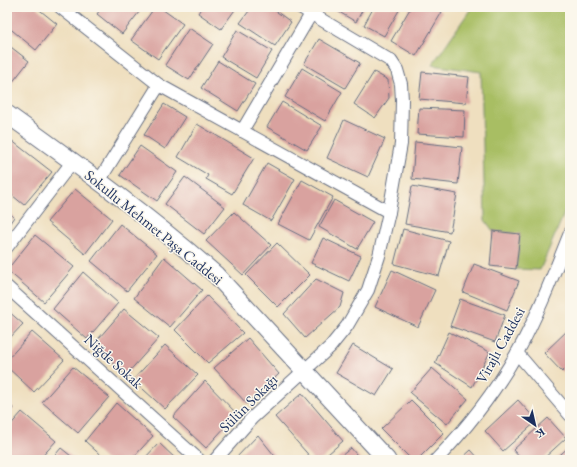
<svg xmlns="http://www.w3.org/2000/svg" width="577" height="467" viewBox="0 0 577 467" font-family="'EB Garamond',serif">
  <rect width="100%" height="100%" fill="#fbf7ec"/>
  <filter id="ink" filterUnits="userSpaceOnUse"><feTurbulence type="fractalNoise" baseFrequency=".025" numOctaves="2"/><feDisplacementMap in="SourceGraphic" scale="8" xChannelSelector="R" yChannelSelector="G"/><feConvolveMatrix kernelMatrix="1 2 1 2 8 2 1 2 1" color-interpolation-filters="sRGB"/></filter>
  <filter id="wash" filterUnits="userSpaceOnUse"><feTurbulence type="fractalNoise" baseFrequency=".012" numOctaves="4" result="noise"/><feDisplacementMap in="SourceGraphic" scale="16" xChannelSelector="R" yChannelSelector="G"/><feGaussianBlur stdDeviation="0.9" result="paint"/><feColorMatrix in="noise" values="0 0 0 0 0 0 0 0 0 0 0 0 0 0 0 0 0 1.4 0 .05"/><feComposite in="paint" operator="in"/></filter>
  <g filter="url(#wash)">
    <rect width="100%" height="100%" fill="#efdfbf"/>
    <polygon fill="#a8be63" stroke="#627660" points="472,7 570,7 570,200 540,270 516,269 520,234 493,231 485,220 481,72 432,65"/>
    <g id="blocks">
      <g fill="#d9a29f">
        <polygon points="9,7 36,7 57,24 36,50 7,26 7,10"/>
        <polygon points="102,7 143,7 122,34 97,14"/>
        <polygon points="155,7 159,7 183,24 158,59 131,40"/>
        <polygon points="202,7 237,7 221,29 198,13"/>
        <polygon points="252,7 270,7 291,22 275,46 240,23"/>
        <polygon points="336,7 364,7 356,22 334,9"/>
        <polygon points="374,7 401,7 384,36 364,25"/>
        <polygon points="411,7 433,7 442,12 416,56 391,41"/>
        <polygon points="189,28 213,44 189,80 165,65"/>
        <polygon points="237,30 272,51 256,78 221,57"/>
        <polygon points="319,39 360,63 345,88 304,64"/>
        <polygon points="7,44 29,61 8,88 7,87"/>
        <polygon points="218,61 255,84 238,111 201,88"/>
        <polygon points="302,68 342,92 325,121 285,97"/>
        <polygon points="374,72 388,80 389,98 375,118 354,104"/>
        <polygon points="422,72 469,77 466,103 419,99"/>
        <polygon points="282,102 322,126 307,150 267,127"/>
        <polygon points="164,104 185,117 165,149 144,135"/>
        <polygon points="419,108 465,110 464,137 417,134"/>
        <polygon points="344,120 385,139 368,177 327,158"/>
        <polygon points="197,124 254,158 232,194 206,179 208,175 178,157"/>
        <polygon points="11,140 52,172 24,205 7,191 7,145"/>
        <polygon points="415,142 462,147 458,184 412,179"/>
        <polygon points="140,146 177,172 157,201 120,175"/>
        <polygon points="267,163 295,179 271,221 243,205"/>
        <polygon points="185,177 225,207 204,234 165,204"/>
        <polygon points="302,180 333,197 309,240 278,224"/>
        <polygon points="412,186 457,194 450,232 405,224"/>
        <polygon points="75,189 112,219 85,254 47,222"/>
        <polygon points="334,200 373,222 357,249 319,227"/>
        <polygon points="7,211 14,217 7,227"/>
        <polygon points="234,212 271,245 243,275 206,241"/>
        <polygon points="120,224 157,254 127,291 91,261"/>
        <polygon points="403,229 449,241 439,276 394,264"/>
        <polygon points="493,231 520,234 516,269 490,266"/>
        <polygon points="35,235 74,267 44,302 7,270"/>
        <polygon points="323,238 361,256 349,281 311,263"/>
        <polygon points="277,243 310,275 278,307 246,275"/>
        <polygon points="164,257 202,290 170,327 134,298"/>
        <polygon points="474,264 519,281 507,310 463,292"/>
        <polygon points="392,270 435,290 418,327 375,307"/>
        <polygon points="83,272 118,303 87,339 53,309"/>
        <polygon points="316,279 344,293 340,307 305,338 284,314"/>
        <polygon points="207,296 243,333 208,363 175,330"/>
        <polygon points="460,299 505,315 495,342 450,326"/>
        <polygon points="124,309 159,338 126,375 93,345"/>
        <polygon points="7,310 23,324 7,341"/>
        <polygon points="570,328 570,364 562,372 544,353"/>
        <polygon points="32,332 64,360 34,392 7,367 7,360"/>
        <polygon points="449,332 490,352 472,387 435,363"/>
        <polygon points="248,338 279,374 247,404 214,368"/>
        <polygon points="165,345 198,375 165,409 133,380"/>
        <polygon points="353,345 393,369 376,396 336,373"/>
        <polygon points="73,367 109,397 78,433 42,402"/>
        <polygon points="432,368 468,399 447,424 410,393"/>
        <polygon points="205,381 237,414 206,448 173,417"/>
        <polygon points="302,393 343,441 321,460 313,460 275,417"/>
        <polygon points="411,400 444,433 417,460 412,460 381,429"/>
        <polygon points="518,400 537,421 503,451 485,431"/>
        <polygon points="7,402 13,408 7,416"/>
        <polygon points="116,403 153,436 131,460 106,460 85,441"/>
        <polygon points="22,412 56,441 39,460 7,460 7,429"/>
        <polygon points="548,418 566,438 542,460 522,460 513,450"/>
        <polygon points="258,435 278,460 234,460"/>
        <polygon points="159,443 177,460 143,460"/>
        <polygon points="570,446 570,460 554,460"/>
        <polygon points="61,448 76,460 51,460"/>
        <polygon points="351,448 361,460 336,460"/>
        <polygon points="471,450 480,460 460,460"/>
      </g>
    </g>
  </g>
  <g filter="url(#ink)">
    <use href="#blocks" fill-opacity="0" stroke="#656d80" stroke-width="1"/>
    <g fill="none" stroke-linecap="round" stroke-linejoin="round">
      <defs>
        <g id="minor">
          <polyline points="60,7 159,85 389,212"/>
          <polyline points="242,131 311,14"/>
          <polyline points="99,181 159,85"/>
          <polyline points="7,247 73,161"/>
          <polyline points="7,287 199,460"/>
          <polyline points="517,353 570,415"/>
          <polyline points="215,460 252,418 330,347 347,326 368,290 379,256 389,212 401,144 402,100 401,84 397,70 391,61 300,7"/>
          <path d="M 436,460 C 467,428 495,392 517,353 C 538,315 554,273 570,233"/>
        </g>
        <path id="secondary" d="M 7,114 C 78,165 150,217 216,275 L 387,460"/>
      </defs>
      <use href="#minor" stroke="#656d80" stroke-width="14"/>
      <use href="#secondary" stroke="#656d80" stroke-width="19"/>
      <use href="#minor" stroke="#fff" stroke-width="12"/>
      <use href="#secondary" stroke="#fff" stroke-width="17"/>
    </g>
  </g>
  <g text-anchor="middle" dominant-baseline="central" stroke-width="3" stroke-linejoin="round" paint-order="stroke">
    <g font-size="15" fill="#1b2f5e" stroke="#fbf7ec">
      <text transform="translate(154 227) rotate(39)">Sokullu Mehmet Paşa Caddesi</text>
      <text transform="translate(500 345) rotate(-61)">Virajlı Caddesi</text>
      <text transform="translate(114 361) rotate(42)">Niğde Sokak</text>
      <text transform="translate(248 403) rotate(-45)">Sülün Sokağı</text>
    </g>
  </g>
  <rect width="577" height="467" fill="none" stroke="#fbf7ec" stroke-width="24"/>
  <g transform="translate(535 425) rotate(146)" stroke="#fbf7ec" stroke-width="3" paint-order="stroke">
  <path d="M0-3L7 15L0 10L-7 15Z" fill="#1b2f5e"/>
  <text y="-6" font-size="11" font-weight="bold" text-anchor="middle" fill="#1b2f5e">K</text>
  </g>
</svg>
